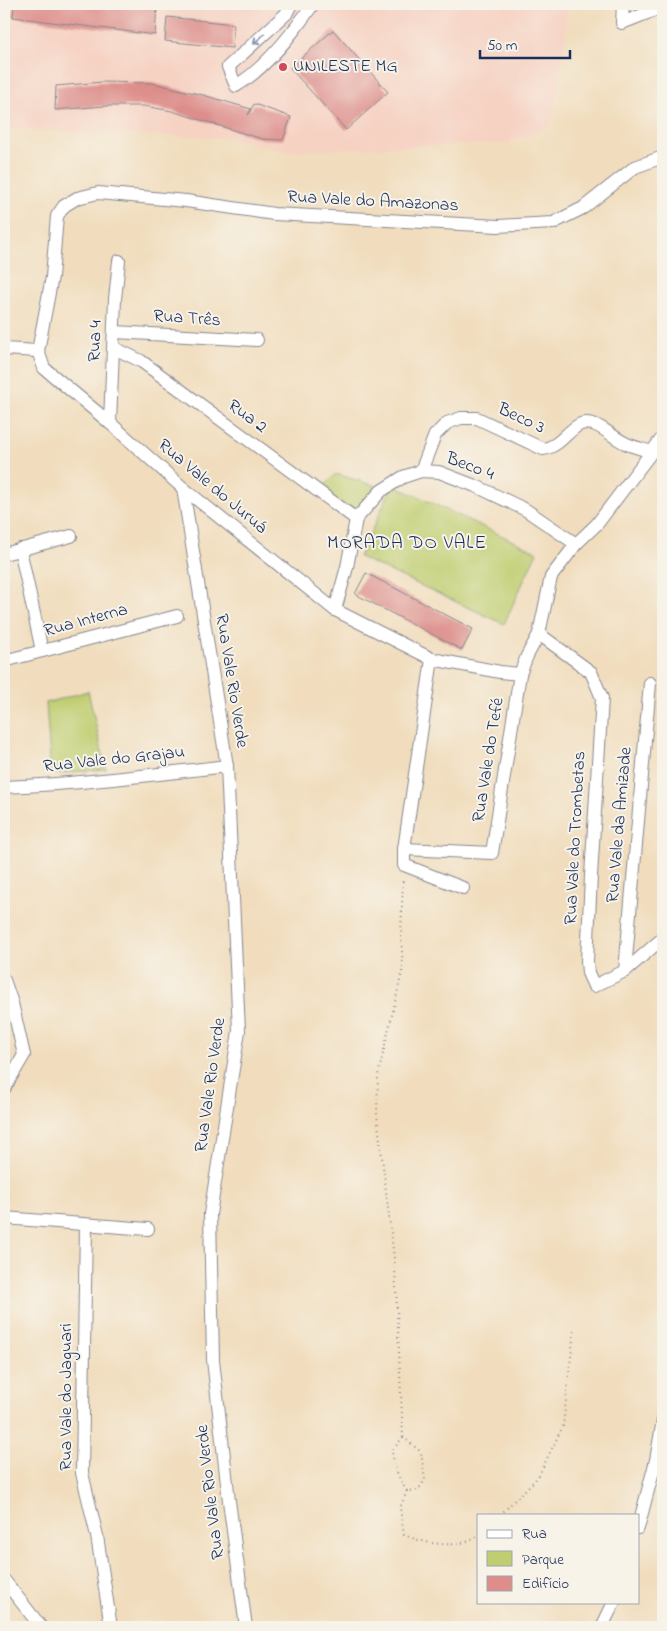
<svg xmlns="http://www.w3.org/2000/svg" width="667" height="1631" viewBox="0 0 667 1631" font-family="'Indie Flower',sans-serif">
  <rect width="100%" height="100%" fill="#f7f3e8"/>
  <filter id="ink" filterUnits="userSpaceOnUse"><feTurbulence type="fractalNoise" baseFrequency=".02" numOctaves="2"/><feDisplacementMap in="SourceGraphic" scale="10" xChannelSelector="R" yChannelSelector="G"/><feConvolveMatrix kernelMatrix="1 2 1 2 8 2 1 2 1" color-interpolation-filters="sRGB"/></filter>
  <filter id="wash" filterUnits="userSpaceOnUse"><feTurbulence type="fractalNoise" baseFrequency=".0096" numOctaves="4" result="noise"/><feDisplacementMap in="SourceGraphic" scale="20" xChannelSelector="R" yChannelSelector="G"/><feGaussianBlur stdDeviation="1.12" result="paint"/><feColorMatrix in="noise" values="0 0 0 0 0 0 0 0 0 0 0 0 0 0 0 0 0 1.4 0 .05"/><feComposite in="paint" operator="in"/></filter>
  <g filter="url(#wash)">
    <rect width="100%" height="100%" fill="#f1ddbd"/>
    <polygon fill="#f6d2c3" points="4,4 567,4 565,39 558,95 550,126 507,143 287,151 230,138 4,129"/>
    <g fill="#c0ce71" stroke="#6e7e68">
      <polygon points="336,474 376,486 359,507 347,508 320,490"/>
      <polygon points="393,485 537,552 504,624 359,557"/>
      <polygon points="88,691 106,769 51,774 46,703"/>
    </g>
    <g id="blocks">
      <g fill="#dd8d8a">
        <polygon points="14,4 157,4 155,35 13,17"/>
        <polygon points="167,17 234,24 232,48 165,41"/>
        <polygon points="333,30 388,92 346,130 290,68"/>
        <polygon points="102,82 152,83 203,95 251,109 248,115 254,104 291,117 283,140 262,139 172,111 144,106 105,106 55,110 56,86"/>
        <polygon points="366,573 473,629 462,650 355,594"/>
      </g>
    </g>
  </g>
  <g filter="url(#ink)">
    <use href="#blocks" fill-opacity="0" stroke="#86868e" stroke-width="1"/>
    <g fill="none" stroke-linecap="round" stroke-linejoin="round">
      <defs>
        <g id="minor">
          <path d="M 291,4 L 286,14 L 228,67 L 236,86 C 267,67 293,33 313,4"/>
          <polyline points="623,4 622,23 663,7"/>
          <polyline points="115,332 257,340"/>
          <polyline points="114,348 141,361 356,519"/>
          <polyline points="4,349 38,351"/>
          <polyline points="110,423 115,299 119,261"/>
          <path d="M 421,471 L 435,435 L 447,423 L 461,418 L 477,418 L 543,449 C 558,447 565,434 577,426 C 593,415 611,437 625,443 C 633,447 643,449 651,452"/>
          <polyline points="183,488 227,766 239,1031 210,1214 213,1360 229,1501 246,1627"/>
          <polyline points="20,549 42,651"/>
          <polyline points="4,554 71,536"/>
          <polyline points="335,610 347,567 356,519 381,491 403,477 421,471 439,472 478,487 526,510 576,544"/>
          <polyline points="539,634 591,672 602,698 591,876 587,961 588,973 594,986 625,971 663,938"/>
          <polyline points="432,659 404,849 404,865 463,888"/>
          <polyline points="4,661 177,616"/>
          <polyline points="520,674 500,672 432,659 335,610 183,488 110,423 44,368 38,351 52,277 57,216 64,206 77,198 98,193 186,201 274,214 498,226 553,223 583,208 635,167 663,157"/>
          <path d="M 4,787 C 78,784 152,775 227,766"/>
          <polyline points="404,849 492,853 520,674 527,656 539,634 551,577 576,544 597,524 663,437"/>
          <polyline points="625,971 650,683"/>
          <polyline points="4,980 12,1003 24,1055 4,1089"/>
          <polyline points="4,1218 148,1229"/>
          <polyline points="86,1225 82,1473 97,1536 111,1627"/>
          <polyline points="638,1528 656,1460 663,1420"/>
          <polyline points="4,1580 41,1627"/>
          <polyline points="602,1627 614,1602"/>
        </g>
      </defs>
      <use href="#minor" stroke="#86868e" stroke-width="14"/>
      <g stroke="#86868e" stroke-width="2" stroke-dasharray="1 4" stroke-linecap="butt">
        <path d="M 403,1437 L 421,1452 L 425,1480 L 418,1490 L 407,1491 C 398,1478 394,1466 392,1451 L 403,1437 L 395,1267 L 377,1115 L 378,1075 L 403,968 L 401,937 L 403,878"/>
        <path d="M 407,1491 L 400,1508 L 404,1535 C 425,1544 459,1550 478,1536"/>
        <polyline points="500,1515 538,1477 563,1426 574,1331"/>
      </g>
      <use href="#minor" stroke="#fff" stroke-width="12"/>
    </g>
    <defs><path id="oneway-shaft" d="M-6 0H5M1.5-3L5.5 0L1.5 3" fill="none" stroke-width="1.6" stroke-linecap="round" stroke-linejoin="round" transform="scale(1.25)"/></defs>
    <use stroke="#8d97ae" href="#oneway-shaft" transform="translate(259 39) rotate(137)"/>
  </g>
  <circle fill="#d1495b" stroke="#f7f3e8" stroke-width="2" cx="283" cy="67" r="5"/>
  <g text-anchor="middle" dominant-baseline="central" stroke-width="4" stroke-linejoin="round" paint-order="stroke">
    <g font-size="18" fill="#1b2f5e" stroke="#f7f3e8" text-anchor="start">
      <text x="293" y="67">UNILESTE MG</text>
    </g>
    <g font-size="18" fill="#1b2f5e" stroke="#f7f3e8">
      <text transform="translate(373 202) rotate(3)">Rua Vale do Amazonas</text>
      <text transform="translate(187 319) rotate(4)">Rua Três</text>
      <text transform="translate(96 341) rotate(-88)">Rua 4</text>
      <text transform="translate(247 417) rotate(36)">Rua 2</text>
      <text transform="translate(521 419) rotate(25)">Beco 3</text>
      <text transform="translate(470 467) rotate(21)">Beco 4</text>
      <text transform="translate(212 487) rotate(40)">Rua Vale do Juruá</text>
      <text transform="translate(86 621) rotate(-15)">Rua Interna</text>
      <text transform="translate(231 681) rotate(81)">Rua Vale Rio Verde</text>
      <text transform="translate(114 760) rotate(-6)">Rua Vale do Grajau</text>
      <text transform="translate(489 760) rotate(-81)">Rua Vale do Tefé</text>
      <text transform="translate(620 825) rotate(-85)">Rua Vale da Amizade</text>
      <text transform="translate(576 838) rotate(-87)">Rua Vale do Trombetas</text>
      <text transform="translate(211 1085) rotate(-82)">Rua Vale Rio Verde</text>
      <text transform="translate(67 1397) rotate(-90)">Rua Vale do Jaguari</text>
      <text transform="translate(211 1492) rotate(-97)">Rua Vale Rio Verde</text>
    </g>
    <g font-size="19" letter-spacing="1" fill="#1b2f5e" stroke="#f7f3e8">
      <text x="407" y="543">MORADA DO VALE</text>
    </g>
  </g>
  <rect width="667" height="1631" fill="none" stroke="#f7f3e8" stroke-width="20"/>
  <rect x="477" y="1514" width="162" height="90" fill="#f7f3e8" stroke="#9fa5b1"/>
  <rect x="487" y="1530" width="25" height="8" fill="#ffffff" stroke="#9fa5b1"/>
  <text x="522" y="1538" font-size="15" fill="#1b2f5e">Rua</text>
  <rect x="487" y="1551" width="25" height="15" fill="#c0ce71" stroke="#9fa5b1"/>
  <text x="522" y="1564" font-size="15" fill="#1b2f5e">Parque</text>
  <rect x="487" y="1576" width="25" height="15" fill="#dd8d8a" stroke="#9fa5b1"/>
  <text x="522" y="1588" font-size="15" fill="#1b2f5e">Edifício</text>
  <path d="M480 50v8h90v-8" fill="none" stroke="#1b2f5e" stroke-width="2.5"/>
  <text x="487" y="50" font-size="15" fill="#1b2f5e" stroke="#f7f3e8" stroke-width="4" paint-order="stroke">50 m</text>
</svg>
